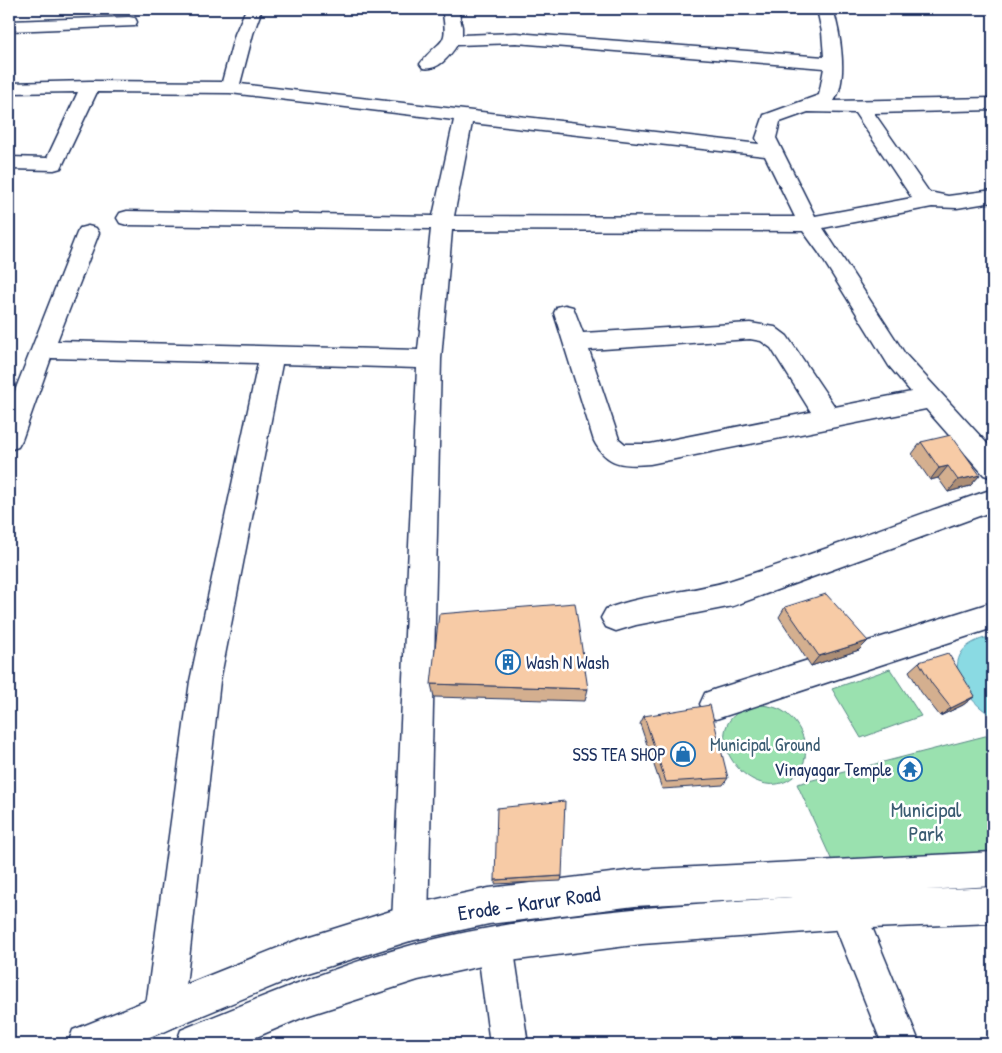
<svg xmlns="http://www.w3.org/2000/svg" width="1002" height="1053" viewBox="0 0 1002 1053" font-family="'Patrick Hand',sans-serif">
  <rect width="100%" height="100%" fill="#fff"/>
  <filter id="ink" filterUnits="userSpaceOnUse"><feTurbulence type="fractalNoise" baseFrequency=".02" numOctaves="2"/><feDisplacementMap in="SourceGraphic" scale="10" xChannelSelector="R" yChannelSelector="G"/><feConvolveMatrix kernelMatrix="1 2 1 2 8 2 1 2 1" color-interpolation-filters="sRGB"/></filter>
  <g filter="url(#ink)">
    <g fill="#9ae1af" stroke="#5a8886">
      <polygon points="890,669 921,716 861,738 832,689"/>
      <path d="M 755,705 C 764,705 773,706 781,710 C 803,722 817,759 793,777 C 750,810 686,723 755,705 Z"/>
      <polygon points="993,734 993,884 848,896 797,784"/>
    </g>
    <path fill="#8adae3" stroke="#5e96ae" d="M 985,638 L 993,638 L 993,716 C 961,699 936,651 985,638 Z"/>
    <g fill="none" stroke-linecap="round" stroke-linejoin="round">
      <defs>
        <g id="minor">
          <path d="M 246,9 L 262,9 L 253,34 L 240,84 L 759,144 L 756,138 L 764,115 L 819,95 L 824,68 L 516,43 L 457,45 C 449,57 438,71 423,68 L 420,64 C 439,37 450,50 442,9 L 458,9 L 462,27 L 462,35 L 516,33 L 824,57 L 822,32 L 817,9 L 833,9 C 840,32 849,80 834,101 L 993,98 L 993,110 L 874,113 L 929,192 L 948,196 L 993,190 L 993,202 L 957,208 L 932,207 L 823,228 L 905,354 L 993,450 L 993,478 L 984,475 L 926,409 L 650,464 C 624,466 607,466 594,441 L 554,313 L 557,307 L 565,305 L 573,307 L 583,333 L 750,323 L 775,327 L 787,336 L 835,407 L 911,392 L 889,366 L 819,253 L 803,231 L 452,230 L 441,359 L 428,923 L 423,936 L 410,941 L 397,936 L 392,923 L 417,368 L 282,364 L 220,681 L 183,1013 L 177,1026 L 164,1032 L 151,1026 L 145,1013 L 190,681 L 258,363 L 51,358 L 22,440 L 18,447 L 9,450 L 9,406 L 77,233 L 80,228 L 88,226 L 96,228 L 99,233 L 57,341 L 418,350 L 431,229 L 127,225 L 120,223 L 117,218 L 120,213 L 127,211 L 433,216 L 454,120 L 230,93 L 97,92 L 61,168 L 54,170 L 9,169 L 9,157 L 47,158 L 78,92 L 9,93 L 9,83 L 90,81 L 222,82 L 235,34 ZM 808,112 L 855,113 L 912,198 L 815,216 L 776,138 L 780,122 ZM 472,123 L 765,156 L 795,217 L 454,216 ZM 750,339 L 761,341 L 771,348 L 811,412 L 650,444 L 625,444 L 619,439 L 589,350 Z"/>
          <polygon points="129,17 135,18 137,22 135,26 9,31 9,21"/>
          <path d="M 993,489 L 993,511 L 733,606 L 636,625 L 616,631 L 606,627 L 601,618 L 606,609 C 647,593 693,593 735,579 C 822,552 907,518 993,489 Z"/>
          <polygon points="993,602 993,628 716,719 705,715 700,704 705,693 716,689"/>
          <polygon points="847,893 860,898 920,1044 882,1044 829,911 834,898"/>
          <polygon points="495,927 508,932 513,945 528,1044 490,1044 477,945 482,932"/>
        </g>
        <path id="major" d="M 993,852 L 993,886 L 925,890 L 993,887 L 993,923 L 847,929 L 642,944 L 495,963 L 418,980 L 306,1016 L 240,1044 L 176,1044 L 181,1030 C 259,998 337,965 419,943 C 540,912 668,906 793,897 L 635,906 L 489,924 L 410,941 L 295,977 L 133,1044 L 68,1044 L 73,1030 L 295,941 L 410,905 L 489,888 L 635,870 Z"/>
      </defs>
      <use href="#minor" stroke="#1b2f5e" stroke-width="3"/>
      <use href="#major" stroke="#1b2f5e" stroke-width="3"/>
      <use href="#minor" fill="#fff" fill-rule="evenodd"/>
      <use href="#major" fill="#fff" fill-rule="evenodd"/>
    </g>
    <g fill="#d4af8f" stroke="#1b2f5e">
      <polygon points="921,442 980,475 970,486 948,492 938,478 930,480 912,454"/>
      <polygon points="785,607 859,650 811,666 779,617"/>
      <polygon points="919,662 975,696 963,705 940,716 921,692 909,671"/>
      <polygon points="431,684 588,689 585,701 434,697"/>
      <polygon points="644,716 728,778 723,785 662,789 640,724"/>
      <polygon points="562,876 561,881 495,884 495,880"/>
    </g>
    <g fill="#ad8e74" stroke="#1b2f5e">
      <polygon points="948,466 938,478 930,480 939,468"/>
      <polygon points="980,475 970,486 948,492 958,480"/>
      <polygon points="868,641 859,650 811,666 819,656"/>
      <polygon points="975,696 963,705 940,716 951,708"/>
    </g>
    <g fill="#f7cba6" stroke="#1b2f5e">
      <polygon points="951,435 980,475 958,480 948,466 939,468 921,442"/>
      <polygon points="826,594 868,641 819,656 785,607"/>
      <polygon points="575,603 588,689 431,684 439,614"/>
      <polygon points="948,653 975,696 951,708 932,684 919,662"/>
      <polygon points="710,705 728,778 666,782 644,716"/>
      <polygon points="565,801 562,876 495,880 497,808"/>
    </g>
  </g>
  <defs>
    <symbol id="building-ring" viewBox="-11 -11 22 22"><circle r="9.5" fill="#fff" stroke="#1f6fb2" stroke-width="1.5"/><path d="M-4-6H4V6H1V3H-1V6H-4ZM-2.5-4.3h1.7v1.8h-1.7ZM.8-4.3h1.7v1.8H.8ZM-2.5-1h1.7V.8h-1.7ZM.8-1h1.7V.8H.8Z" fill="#1f6fb2"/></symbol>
    <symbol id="shop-ring" viewBox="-11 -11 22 22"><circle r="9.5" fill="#fff" stroke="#1f6fb2" stroke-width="1.5"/><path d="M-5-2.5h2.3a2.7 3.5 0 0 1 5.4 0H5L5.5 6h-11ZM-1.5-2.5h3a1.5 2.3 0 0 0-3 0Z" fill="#1f6fb2"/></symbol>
    <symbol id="temple-ring" viewBox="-11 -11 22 22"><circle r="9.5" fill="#fff" stroke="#1f6fb2" stroke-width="1.5"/><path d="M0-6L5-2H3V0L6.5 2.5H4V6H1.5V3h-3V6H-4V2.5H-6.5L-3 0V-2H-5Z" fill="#1f6fb2"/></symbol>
  </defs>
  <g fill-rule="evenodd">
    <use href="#building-ring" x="494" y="648" width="28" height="28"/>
    <use href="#shop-ring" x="669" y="740" width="28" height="28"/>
    <use href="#temple-ring" x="896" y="755" width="28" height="28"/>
  </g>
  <g text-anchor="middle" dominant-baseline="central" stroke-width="5" stroke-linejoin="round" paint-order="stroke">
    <g font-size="18" fill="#1b2f5e" stroke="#fff" text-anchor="end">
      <text x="526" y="662" text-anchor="start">Wash N Wash</text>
      <text x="666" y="754">SSS TEA SHOP</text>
      <text x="892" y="769">Vinayagar Temple</text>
    </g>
    <g font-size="18" fill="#3b5c72" stroke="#fff">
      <text x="765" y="744">Municipal Ground</text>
    </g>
    <g font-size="21" fill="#3b5c72" stroke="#fff">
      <text x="926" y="809">Municipal<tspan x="926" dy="24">Park</tspan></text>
    </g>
    <g font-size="21" fill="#1b2f5e" stroke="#fff">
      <text transform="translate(529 903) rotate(-8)">Erode - Karur Road</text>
    </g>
  </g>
  <rect width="1002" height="1053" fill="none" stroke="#fff" stroke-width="30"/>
  <rect x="15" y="15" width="972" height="1023" fill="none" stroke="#1b2f5e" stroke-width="2" filter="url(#ink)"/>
</svg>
